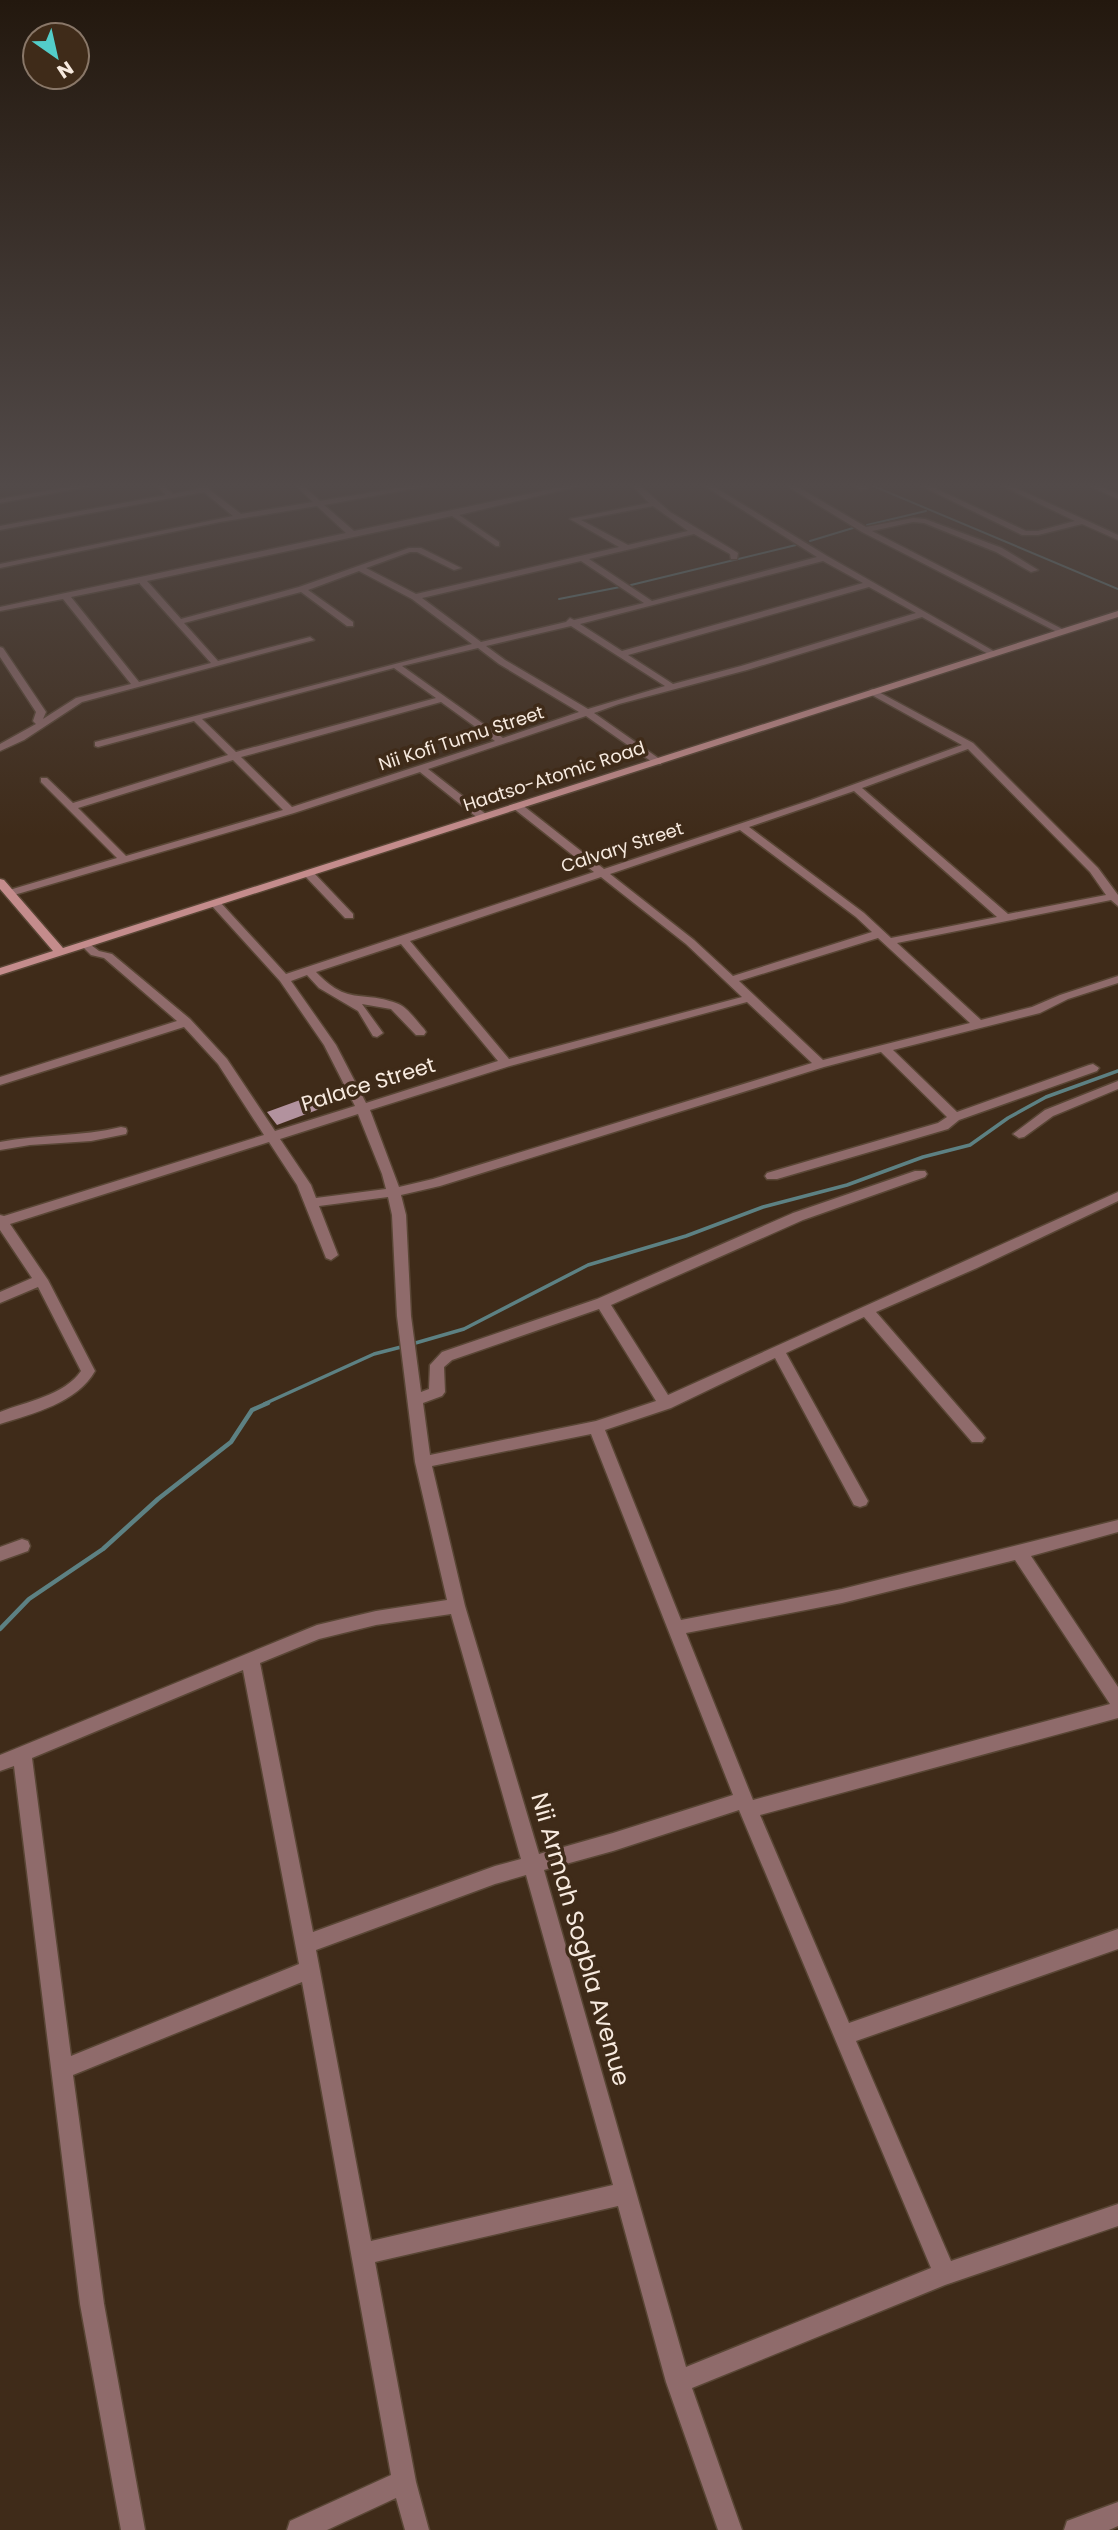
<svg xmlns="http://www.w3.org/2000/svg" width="1118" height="2530" viewBox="0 0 1118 2530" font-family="Poppins,sans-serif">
  <rect width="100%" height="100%" fill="#3f2b19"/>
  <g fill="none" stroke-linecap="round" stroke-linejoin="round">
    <g stroke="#5d8183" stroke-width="2">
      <polyline points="866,483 1118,589"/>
      <polyline points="867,525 926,511"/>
      <polyline points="810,541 853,528"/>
      <polyline points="631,585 796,545"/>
      <polyline points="559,599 620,587"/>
    </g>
    <g stroke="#5d8183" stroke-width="3.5">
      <polyline points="412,1344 464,1329 588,1265 686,1236 763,1207 847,1185 923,1157 970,1145 1008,1118 1046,1097 1118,1071"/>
      <polyline points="264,1404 374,1354 405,1346"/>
    </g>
    <polyline stroke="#5d8183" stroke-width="4.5" points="0,1629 29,1599 103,1549 158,1499 231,1442 252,1410 268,1403"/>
  </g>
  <polygon fill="#b2929e" points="322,1092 333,1104 277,1125 267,1112"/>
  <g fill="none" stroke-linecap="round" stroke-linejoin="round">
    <defs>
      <g id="street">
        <polygon points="91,483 108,483 0,503 0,499"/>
        <path d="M 154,483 L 161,483 L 173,494 L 201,488 L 199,483 L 205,483 L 211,491 L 241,514 L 313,502 L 293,483 L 300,483 L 320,501 L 427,483 L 444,483 L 324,505 L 354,531 L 579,483 L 592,483 L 459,515 L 499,542 L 499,546 L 496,546 L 452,516 L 147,581 L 181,619 L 299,587 L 409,548 L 421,548 L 461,568 L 454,570 L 417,552 L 410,552 L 366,568 L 416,594 L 619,547 L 570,519 L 649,503 L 630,483 L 637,483 L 670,512 L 738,553 L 737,559 L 731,559 L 730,554 L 694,534 L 589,559 L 652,601 L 817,557 L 700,483 L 708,483 L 827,556 L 997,653 L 990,655 L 922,617 L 747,670 L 619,704 L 594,713 L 661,760 L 661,764 L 655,764 L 586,716 L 428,769 L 487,815 L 487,819 L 479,819 L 420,772 L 294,813 L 14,895 L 6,895 L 6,891 L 117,858 L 41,782 L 41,778 L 47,778 L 73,803 L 228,755 L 194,721 L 98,747 L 95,746 L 95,742 L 472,644 L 412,599 L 359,571 L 308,590 L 353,622 L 353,626 L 347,626 L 301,592 L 184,623 L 218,661 L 310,637 L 314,640 L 82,702 L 24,740 L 0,751 L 0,744 L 36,724 L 33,721 L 36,712 L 0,657 L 0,647 L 3,648 L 46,712 L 43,719 L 76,698 L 131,684 L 63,599 L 0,611 L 0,607 L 346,533 L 317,506 L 220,522 L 0,568 L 0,564 L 233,516 L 204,492 L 0,530 L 0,526 L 166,495 ZM 653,506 L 688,531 L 628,545 L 581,520 ZM 581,561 L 644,603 L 574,620 L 570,618 L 566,622 L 481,642 L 422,598 ZM 823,561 L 863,583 L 622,651 L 580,624 ZM 140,583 L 140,584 L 211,663 L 139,682 L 71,597 ZM 869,587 L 916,613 L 741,666 L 673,684 L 628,655 ZM 571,626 L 665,686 L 588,709 L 505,660 L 486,646 ZM 478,648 L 499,664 L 579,712 L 503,738 L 402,666 ZM 394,668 L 436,698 L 236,752 L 202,719 ZM 441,702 L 495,741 L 292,807 L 241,757 ZM 233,760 L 283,810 L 126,856 L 78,808 Z"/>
        <polygon points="782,483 791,483 866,527 913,518 925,519 1002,548 1038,570 1031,572 996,552 924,523 913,522 872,531 1066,631 1059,633 862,532"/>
        <polygon points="851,483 860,483 868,488 861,490"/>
        <polygon points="915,483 924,483 1026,531 1038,531 1075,521 996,483 1005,483 1118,535 1118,540 1082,524 1038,535 1022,535"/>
        <polygon points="1083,483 1093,483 1118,494 1118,499"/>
        <path d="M 873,689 L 973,743 L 1098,868 L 1118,895 L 1118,906 L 1111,900 L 897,943 L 981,1020 L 1032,1007 L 1060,995 L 1118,976 L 1118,983 L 1068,999 L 1040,1013 L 893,1050 L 957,1112 L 1089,1065 L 1093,1064 L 1099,1068 L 1097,1071 L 959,1120 L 948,1129 L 777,1179 L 767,1179 L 765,1176 L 767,1173 L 938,1123 L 947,1117 L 881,1052 L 824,1067 L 440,1186 L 401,1195 L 406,1215 L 411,1316 L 421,1392 L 429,1389 L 430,1365 L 442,1352 L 597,1299 L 793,1213 L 915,1171 L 925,1171 L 927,1174 L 925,1177 L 803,1220 L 611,1305 L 668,1395 L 1118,1192 L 1118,1201 L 977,1268 L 876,1312 L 982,1434 L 985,1438 L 982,1442 L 972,1442 L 864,1317 L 786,1353 L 868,1501 L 866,1505 L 860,1507 L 854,1505 L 775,1358 L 671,1408 L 605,1430 L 681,1620 L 842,1589 L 1118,1520 L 1118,1532 L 1031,1556 L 1118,1687 L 1118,1718 L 760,1815 L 849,2023 L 1118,1929 L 1118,1949 L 856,2041 L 951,2261 L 1118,2204 L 1118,2226 L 945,2285 L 692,2388 L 742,2530 L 718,2530 L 666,2382 L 618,2206 L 375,2262 L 416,2482 L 429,2530 L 405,2530 L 396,2498 L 327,2530 L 287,2530 L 290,2521 L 391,2475 L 302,1982 L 73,2075 L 104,2304 L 145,2530 L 121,2530 L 80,2304 L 14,1766 L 0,1771 L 0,1755 L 317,1625 L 376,1611 L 447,1600 L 415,1462 L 397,1316 L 392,1215 L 388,1197 L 319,1206 L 338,1255 L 331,1260 L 326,1258 L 297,1185 L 269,1142 L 10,1224 L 48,1280 L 95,1371 C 78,1402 33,1414 0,1424 L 0,1412 C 25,1402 65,1395 81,1371 L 38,1287 L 0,1303 L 0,1292 L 32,1278 L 0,1230 L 0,1215 L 4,1216 L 264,1135 L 218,1064 L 184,1027 L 0,1085 L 0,1077 L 177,1021 L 104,958 L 91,955 L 81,945 L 87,942 L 99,951 L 112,954 L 190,1019 L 227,1059 L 275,1131 L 355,1106 L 324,1045 L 280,981 L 212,906 L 212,902 L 220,902 L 286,974 L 594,872 L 513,808 L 513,804 L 521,804 L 604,869 L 811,800 L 962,745 L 870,694 L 870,690 ZM 968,749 L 1090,872 L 1106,895 L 1008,914 L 862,788 ZM 854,791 L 997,917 L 891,938 L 864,913 L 749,827 ZM 740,830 L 856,917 L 872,932 L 733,976 L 694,940 L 610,874 ZM 601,877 L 686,944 L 742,997 L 509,1059 L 410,941 ZM 878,938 L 970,1023 L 823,1060 L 739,981 ZM 401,944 L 498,1061 L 366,1103 L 336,1045 L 291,981 L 307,975 L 319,988 L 358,1011 L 373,1036 L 377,1037 L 383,1033 L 362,1004 L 391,1009 L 416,1035 L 424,1035 L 426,1032 L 424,1029 C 417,1022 407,1006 396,1003 C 360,990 348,1006 316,972 ZM 747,1002 L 812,1063 L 433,1179 L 399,1187 L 370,1110 L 510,1066 ZM 358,1114 L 382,1174 L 386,1189 L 316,1198 L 311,1185 L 280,1139 ZM 599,1309 L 656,1401 L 596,1421 L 430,1455 L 423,1403 L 442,1396 L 445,1392 L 444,1367 L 452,1360 ZM 591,1434 L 733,1795 L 613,1833 L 539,1854 L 465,1606 L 432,1466 ZM 1015,1560 L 1110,1704 L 753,1800 L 686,1633 L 842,1603 ZM 451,1614 L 521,1859 L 495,1866 L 313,1932 L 260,1663 L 319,1639 L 376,1625 ZM 243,1670 L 299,1964 L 71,2056 L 32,1758 ZM 739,1810 L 931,2268 L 686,2367 L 544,1870 L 613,1851 ZM 526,1875 L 613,2185 L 371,2241 L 316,1950 L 495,1884 Z"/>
        <polygon points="309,871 313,872 353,914 353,918 345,918 305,876 305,872"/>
        <polygon points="1118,1081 1118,1089 1053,1116 1024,1137 1019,1138 1013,1134 1045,1110"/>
        <path d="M 121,1127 L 126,1128 L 127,1131 L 126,1134 L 91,1141 L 30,1145 L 0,1150 L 0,1142 C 40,1134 81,1137 121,1127 Z"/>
        <polygon points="22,1539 28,1541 30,1546 28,1551 0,1561 0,1547"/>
        <polygon points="1118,2502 1118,2526 1109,2530 1064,2530 1067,2521"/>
      </g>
      <polygon id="secondary" points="1118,611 1118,617 0,975 0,968 53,951 0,889 0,879 4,880 63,948"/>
    </defs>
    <use href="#street" stroke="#594635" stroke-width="3"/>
    <use href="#secondary" stroke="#594635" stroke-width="3"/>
    <use href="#street" fill="#8f6b6b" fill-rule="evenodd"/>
    <use href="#secondary" fill="#c48c8c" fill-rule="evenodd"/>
  </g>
  <linearGradient id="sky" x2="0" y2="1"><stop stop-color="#23180e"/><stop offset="0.58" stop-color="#524a49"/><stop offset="1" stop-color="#524a49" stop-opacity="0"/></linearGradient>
  <rect width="1118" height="837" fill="url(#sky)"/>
  <g text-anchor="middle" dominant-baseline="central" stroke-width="7" stroke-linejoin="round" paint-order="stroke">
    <g font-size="18" fill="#f7eadf" stroke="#3f2b19">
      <text transform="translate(461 738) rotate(-18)">Nii Kofi Tumu Street</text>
      <text transform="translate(554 776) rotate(-18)">Haatso-Atomic Road</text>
      <text transform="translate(622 847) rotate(-18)">Calvary Street</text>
    </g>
    <g font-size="21" fill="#f7eadf" stroke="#3f2b19">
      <text transform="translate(368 1084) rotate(-17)">Palace Street</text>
    </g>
    <g font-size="24" fill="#f7eadf" stroke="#3f2b19">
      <text transform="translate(581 1939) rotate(74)">Nii Armah Sogbla Avenue</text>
    </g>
  </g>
  <g transform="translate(56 56) rotate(146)"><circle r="33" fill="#3f2b19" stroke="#897768" stroke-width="2"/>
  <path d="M0-5L12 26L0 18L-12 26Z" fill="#53cdc9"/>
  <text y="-10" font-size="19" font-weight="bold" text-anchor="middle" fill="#f7eadf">N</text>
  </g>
</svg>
